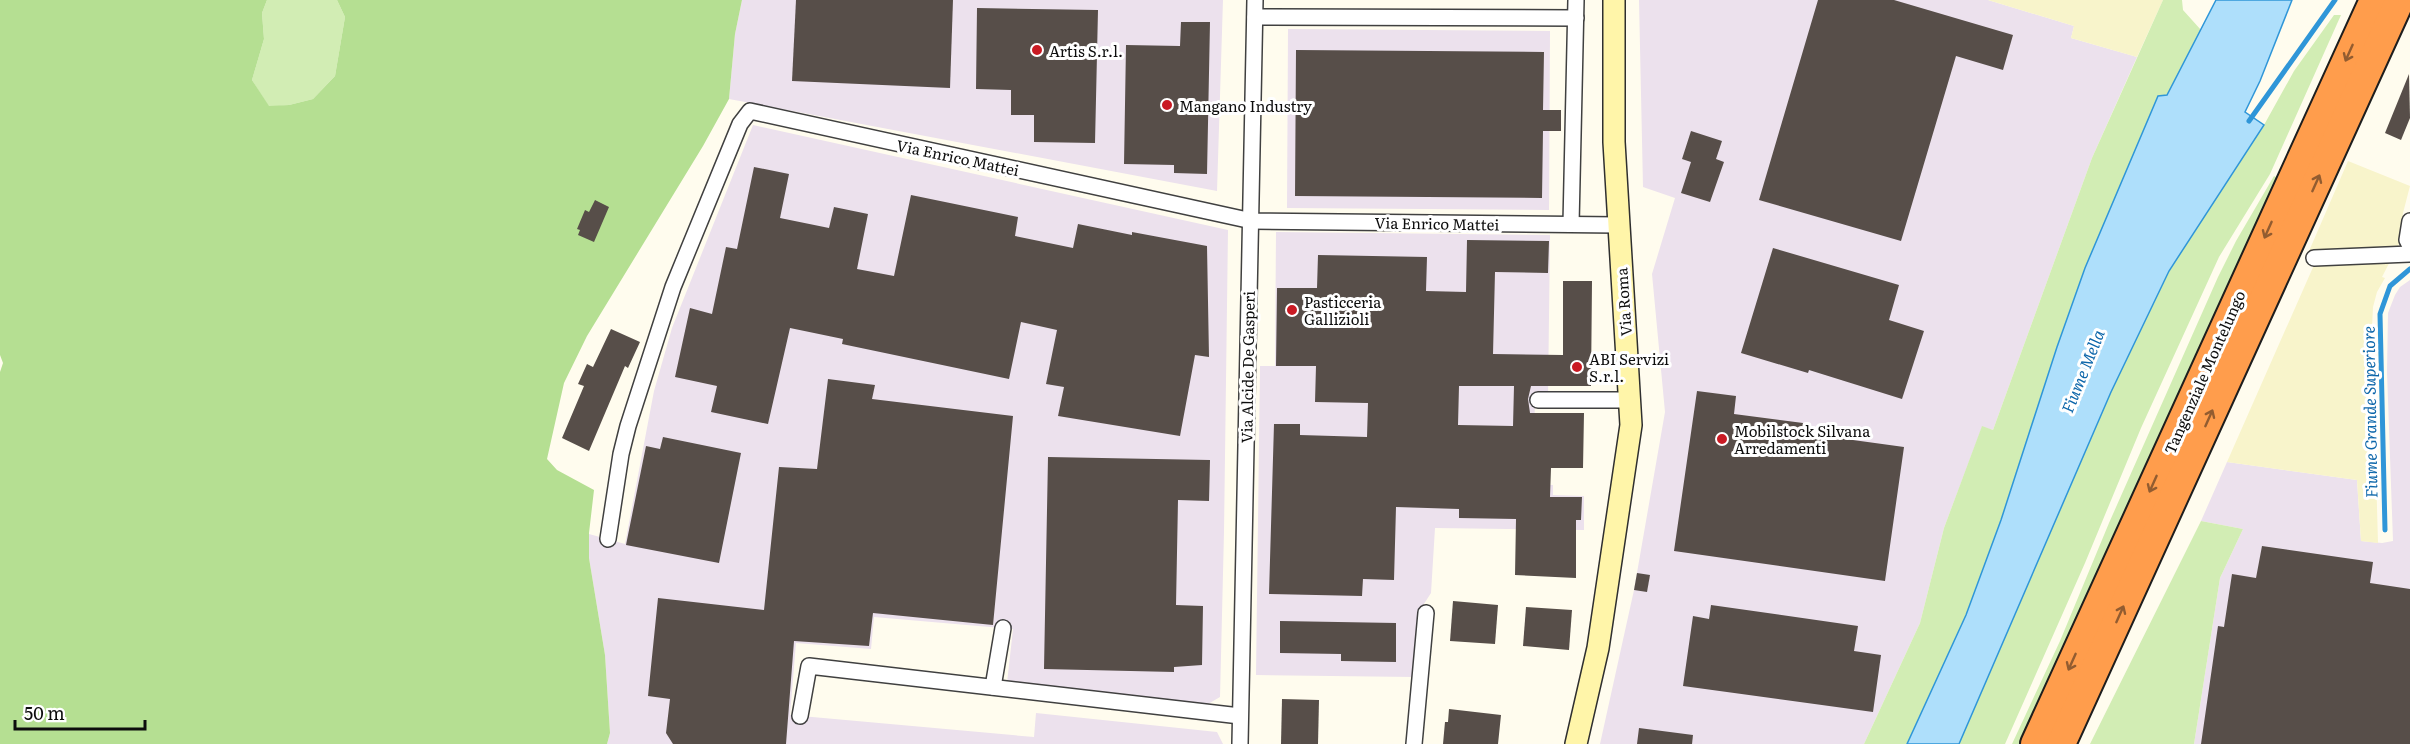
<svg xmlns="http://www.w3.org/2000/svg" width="2410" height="744" viewBox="0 0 2410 744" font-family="Literata,serif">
  <rect width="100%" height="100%" fill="#fffcee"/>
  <g fill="#ece1ed">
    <polygon points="742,0 1223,0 1217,191 729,99 735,34"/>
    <polygon points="1639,0 1988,0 2074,26 2071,38 2137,57 2092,158 1993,430 1982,427 1944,528 1920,623 1864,744 1600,744 1634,590 1665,412 1652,274 1675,198 1643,187"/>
    <polygon points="1288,29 1550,31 1549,210 1287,208"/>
    <polygon points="753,125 1228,230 1224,532 1220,697 1208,704 1201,706 1007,683 1013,629 874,617 871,649 796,643 790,715 1034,737 1036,713 1217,732 1223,744 607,744 610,733 605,655 589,558 589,534 625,544 654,391 672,328"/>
    <polygon points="1276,232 1550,235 1548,398 1535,398 1533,484 1553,485 1553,495 1584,496 1584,530 1435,528 1431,593 1420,610 1413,677 1256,675 1260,366 1275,366"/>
    <polygon points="2410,280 2410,744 2194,744 2220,578 2243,529 2201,521 2227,462 2357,480 2361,541 2382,543 2393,541 2387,372 2388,313 2395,295 2400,287"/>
  </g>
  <g fill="#f8f4cb">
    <polygon points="1988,0 2163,0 2137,57 2071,38 2074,26"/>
    <polygon points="2348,161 2410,186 2403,213 2400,242 2382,277 2385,278 2377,292 2373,307 2372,328 2378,543 2361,541 2357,480 2227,462 2314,265 2306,258"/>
  </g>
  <g fill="#d2edb4">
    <polygon points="267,0 337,0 345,17 335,76 313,99 289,105 269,107 252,80 264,39 262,13"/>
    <polygon points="2163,0 2182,0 2183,10 2201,30 2167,95 2158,96 2085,268 2057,347 2001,520 1966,615 1907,744 1864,744 1920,623 1944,528 1982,426 1993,430 2092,158"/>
    <polygon points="2334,15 2341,15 2270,174 2219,257 2141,428 2085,563 2005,744 1959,744 2111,392 2169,271 2264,125 2294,71"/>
    <polygon points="2274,176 2278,178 2022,744 2012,744 2060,641 2109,523 2218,277 2236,241"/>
    <polygon points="2201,521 2243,529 2220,578 2194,744 2090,744"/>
  </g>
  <polygon fill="#b5df92" points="0,0 267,0 262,13 264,39 252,80 269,106 289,105 313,99 335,76 345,17 337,0 742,0 735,34 729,99 703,146 587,336 564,383 547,459 557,470 594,490 589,533 589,558 605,655 610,733 607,744 0,744 0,372 3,363 0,355"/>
  <polygon fill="#aedffb" stroke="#2f96d8" stroke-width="1.5" points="2216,0 2292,0 2260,81 2245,112 2264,125 2169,271 2111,392 1959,744 1907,744 1966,615 2001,520 2057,347 2085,268 2158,96 2167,95"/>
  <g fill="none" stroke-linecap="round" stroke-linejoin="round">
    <g stroke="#2f96d8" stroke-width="5">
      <polyline points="2249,121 2335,0"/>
      <polyline points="2385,530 2380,314 2390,286 2410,269"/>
    </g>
  </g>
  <g fill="#574e49" fill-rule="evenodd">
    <polygon points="796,0 953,0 950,88 792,81"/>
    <polygon points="1818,0 1894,0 2013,35 2003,70 1956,56 1901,241 1759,200"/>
    <polygon points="977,8 1098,10 1095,143 1034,142 1034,115 1011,115 1011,90 976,89"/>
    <polygon points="1181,22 1210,22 1207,174 1174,173 1174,165 1124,164 1126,45 1180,46"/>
    <polygon points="1296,50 1544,52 1543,110 1561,110 1561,131 1543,131 1542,198 1295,196"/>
    <polygon points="2409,74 2410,118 2401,140 2385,133"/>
    <polygon points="1691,131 1722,141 1716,159 1724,162 1710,202 1681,193 1691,162 1682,159"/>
    <polygon points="754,167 789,174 780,218 829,228 834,207 868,214 857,269 894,276 911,195 1018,217 1015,236 1073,248 1078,224 1132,235 1132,232 1207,246 1209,357 1195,355 1180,436 1058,416 1064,387 1046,384 1057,330 1021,322 1009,379 842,344 843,339 790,328 768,424 711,412 717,386 675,377 690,308 712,314 726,247 737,249"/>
    <polygon points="595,200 609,207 594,242 578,235 580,230 577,229 585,210 589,212"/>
    <path d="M 1467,240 L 1549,241 L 1548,273 L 1495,272 L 1493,354 L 1563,355 L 1563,281 L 1592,281 L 1591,386 L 1531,386 L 1528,399 L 1530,413 L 1584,413 L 1583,468 L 1551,468 L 1550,497 L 1582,497 L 1581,520 L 1576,520 L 1576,578 L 1515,575 L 1516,519 L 1459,518 L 1459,509 L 1396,507 L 1394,580 L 1363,579 L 1362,596 L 1269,594 L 1274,424 L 1300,424 L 1300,435 L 1367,437 L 1368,403 L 1315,402 L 1316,366 L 1276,366 L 1277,288 L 1317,288 L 1318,255 L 1427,257 L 1426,291 L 1466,292 ZM 1459,386 L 1514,386 L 1513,426 L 1458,425 Z"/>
    <polygon points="1773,248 1899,285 1889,320 1924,331 1902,399 1809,370 1808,373 1741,353"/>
    <polygon points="611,329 640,342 628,368 625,366 589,451 562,438 584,386 578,384 587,364 593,367"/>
    <polygon points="828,379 875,385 872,399 1013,416 993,625 873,613 869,646 794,641 786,744 673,744 666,733 670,699 648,696 658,598 764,610 779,467 817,469"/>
    <polygon points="1697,391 1736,396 1734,414 1803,423 1802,433 1904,447 1885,581 1674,551"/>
    <polygon points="663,437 741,453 719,563 626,545 646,446 660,449"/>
    <polygon points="1048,457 1210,460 1209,501 1178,500 1176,605 1203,606 1202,665 1174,667 1174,672 1044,669"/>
    <polygon points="2262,546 2373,562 2370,583 2410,589 2410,744 2201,744 2218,626 2224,627 2232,574 2256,578"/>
    <polygon points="1637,573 1650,575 1647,592 1634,590"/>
    <polygon points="1453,601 1498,605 1495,644 1450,641"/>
    <polygon points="1711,605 1858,626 1854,651 1881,655 1873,712 1683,686 1693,616 1709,619"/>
    <polygon points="1526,607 1572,610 1569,650 1523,646"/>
    <polygon points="1280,621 1396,623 1396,662 1341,661 1341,654 1280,653"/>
    <polygon points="1282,699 1319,700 1318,744 1281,744"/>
    <polygon points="1449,709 1501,715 1498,744 1443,744 1445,722 1448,722"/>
    <polygon points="1639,728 1693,735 1692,744 1637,744"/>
  </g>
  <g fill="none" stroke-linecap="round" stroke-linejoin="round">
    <defs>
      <g id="street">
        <polyline points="1255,17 1576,18"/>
        <polyline points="2410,221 2407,240 2410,246"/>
        <polyline points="1571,224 1576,0"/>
        <polyline points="2314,258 2410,254"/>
        <polyline points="1538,400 1631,400"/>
        <polyline points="608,539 621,454 628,426 673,287 740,124 750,111 1252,221 1617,225"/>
        <polyline points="993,687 1003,628"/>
        <polyline points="800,716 809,666 1240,716"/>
        <polyline points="1240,744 1255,0"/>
        <polyline points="1414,744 1426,613"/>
      </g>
      <polyline id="secondary" points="1576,744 1598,648 1631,425 1614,142 1614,0"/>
      <g id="highway">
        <polyline points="2035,744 2374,0"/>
        <polyline points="2061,744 2400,0"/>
      </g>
    </defs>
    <use href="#street" stroke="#404040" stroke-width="18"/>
    <use href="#secondary" stroke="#2f2f2f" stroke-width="24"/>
    <use href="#highway" stroke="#1e1e1e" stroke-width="32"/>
    <use href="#street" stroke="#fff" stroke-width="15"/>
    <use href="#secondary" stroke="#fff5a9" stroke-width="21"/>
    <use href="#highway" stroke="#ff9d4c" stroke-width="28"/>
  </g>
  <defs><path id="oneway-shaft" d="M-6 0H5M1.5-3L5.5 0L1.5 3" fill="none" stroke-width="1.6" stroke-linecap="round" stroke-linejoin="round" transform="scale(1.5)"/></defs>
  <g stroke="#925c30">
    <use href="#oneway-shaft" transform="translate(2349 53) rotate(114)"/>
    <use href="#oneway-shaft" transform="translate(2316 183) rotate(-66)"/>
    <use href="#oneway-shaft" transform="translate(2268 230) rotate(114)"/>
    <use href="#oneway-shaft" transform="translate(2209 418) rotate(-66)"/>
    <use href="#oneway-shaft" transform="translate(2153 484) rotate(114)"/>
    <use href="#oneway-shaft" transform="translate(2120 614) rotate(-66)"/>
    <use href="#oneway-shaft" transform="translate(2072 662) rotate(114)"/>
  </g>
  <g fill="#c91a23" stroke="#fff" stroke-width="2">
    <circle cx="1037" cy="50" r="6"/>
    <circle cx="1167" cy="105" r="6"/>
    <circle cx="1292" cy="310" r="6"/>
    <circle cx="1577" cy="367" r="6"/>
    <circle cx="1722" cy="439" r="6"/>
  </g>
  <g text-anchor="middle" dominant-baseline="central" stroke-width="6" stroke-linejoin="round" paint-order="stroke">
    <g font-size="15" fill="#0d0d0d" stroke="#fff" text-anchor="start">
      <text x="1049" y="50">Artis S.r.l.</text>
      <text x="1179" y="105">Mangano Industry</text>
      <text x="1304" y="301">Pasticceria<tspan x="1304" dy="17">Gallizioli</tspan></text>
      <text x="1589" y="358">ABI Servizi<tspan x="1589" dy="17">S.r.l.</tspan></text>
      <text x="1734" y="430">Mobilstock Silvana<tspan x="1734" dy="17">Arredamenti</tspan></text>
    </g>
    <g font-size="15" fill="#0d0d0d" stroke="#fff">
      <text transform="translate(958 157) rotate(12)">Via Enrico Mattei</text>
      <text transform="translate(1437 223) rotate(1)">Via Enrico Mattei</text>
      <text transform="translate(1623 302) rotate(-94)">Via Roma</text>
      <text transform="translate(1247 367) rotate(-89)">Via Alcide De Gasperi</text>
      <text transform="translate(2204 372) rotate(-66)">Tangenziale Montelungo</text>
    </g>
    <g font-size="16" font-style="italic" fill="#0c66aa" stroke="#fff">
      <text transform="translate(2082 371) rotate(-68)">Fiume Mella</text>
      <text transform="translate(2369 412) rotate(-91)">Fiume Grande Superiore</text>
    </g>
  </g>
  <path d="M15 720v9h130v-9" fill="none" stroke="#0d0d0d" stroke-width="3"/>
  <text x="24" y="720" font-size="18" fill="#0d0d0d" stroke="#ffffff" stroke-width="4.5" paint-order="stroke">50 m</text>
</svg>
